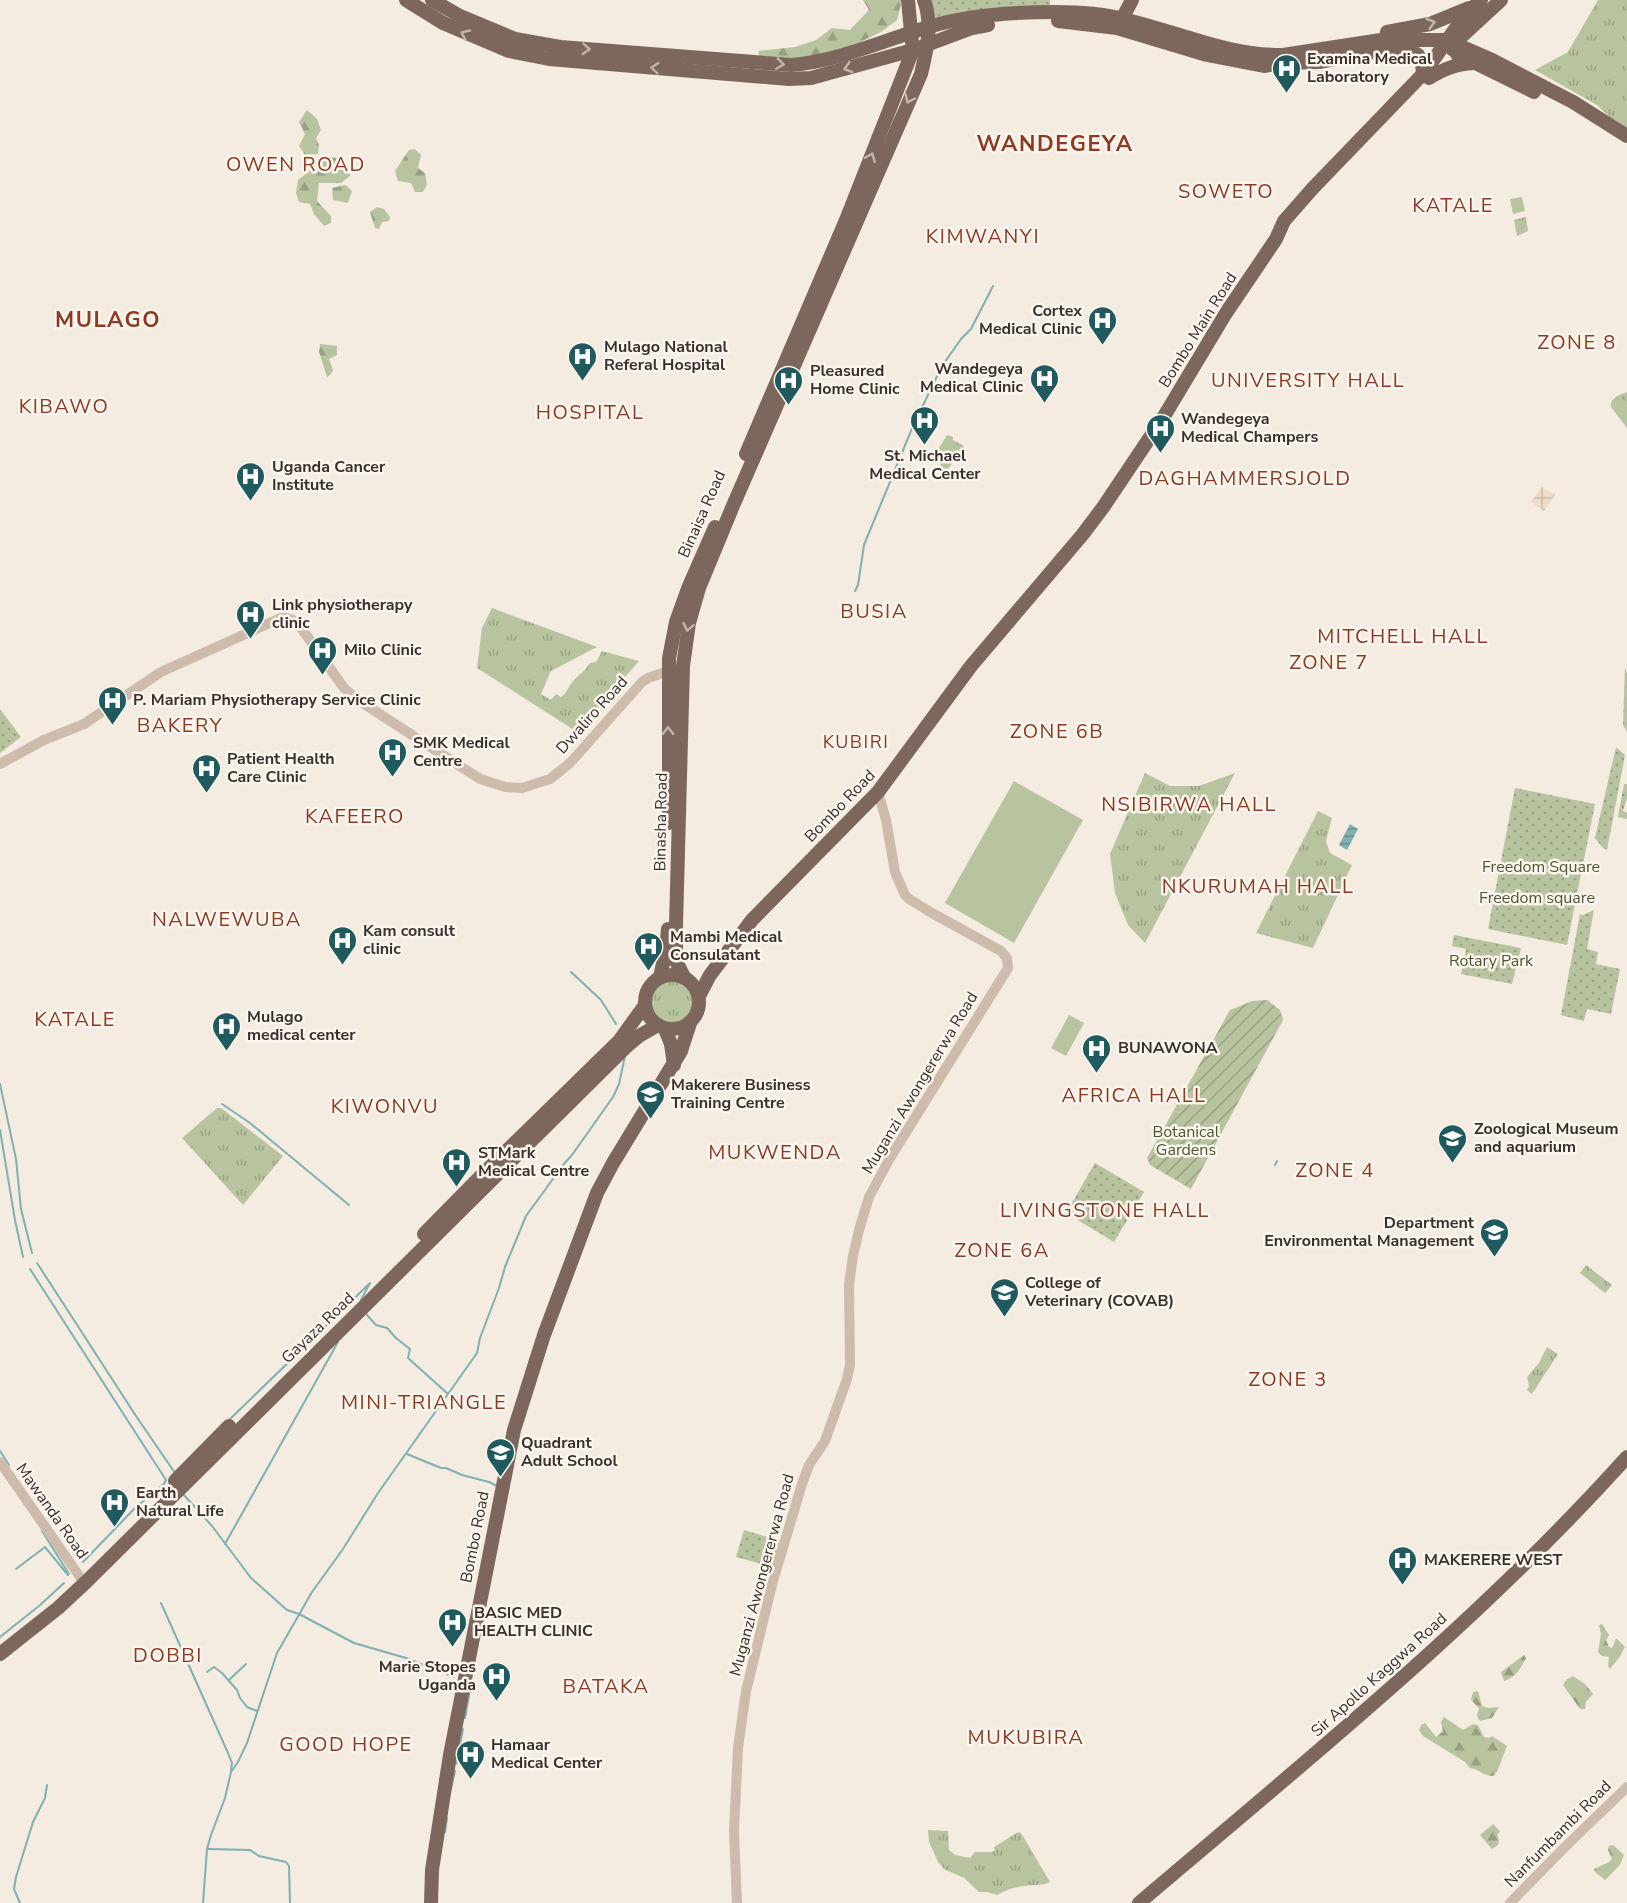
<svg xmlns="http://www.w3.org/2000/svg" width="1627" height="1903" viewBox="0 0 1627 1903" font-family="'Nunito Sans',sans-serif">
  <defs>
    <pattern id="grass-tufts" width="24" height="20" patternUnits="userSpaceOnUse" patternTransform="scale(1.5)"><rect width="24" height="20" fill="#b8c4a0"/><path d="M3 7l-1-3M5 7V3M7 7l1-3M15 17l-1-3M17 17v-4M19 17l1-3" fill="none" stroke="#97a083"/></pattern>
    <pattern id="forest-firs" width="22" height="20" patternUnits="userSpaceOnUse" patternTransform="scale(1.5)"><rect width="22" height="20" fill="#b8c4a0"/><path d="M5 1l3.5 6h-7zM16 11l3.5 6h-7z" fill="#97a083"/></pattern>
    <pattern id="park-dots" width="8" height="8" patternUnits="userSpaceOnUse" patternTransform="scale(1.5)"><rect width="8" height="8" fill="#b8c4a0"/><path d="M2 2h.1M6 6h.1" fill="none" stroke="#97a083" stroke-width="1.8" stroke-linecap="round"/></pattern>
    <pattern id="garden-furrows" width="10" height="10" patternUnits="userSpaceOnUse" patternTransform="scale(1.5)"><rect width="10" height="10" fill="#b8c4a0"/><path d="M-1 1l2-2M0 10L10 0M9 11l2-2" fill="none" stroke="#97a083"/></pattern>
    <pattern id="plaza-grid" width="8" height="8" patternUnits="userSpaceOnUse" patternTransform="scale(1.5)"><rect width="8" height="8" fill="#ecdcc8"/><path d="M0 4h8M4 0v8" fill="none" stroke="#cbbdac"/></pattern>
    <pattern id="water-rules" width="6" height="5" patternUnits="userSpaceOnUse" patternTransform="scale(1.5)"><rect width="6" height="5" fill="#7fb0b2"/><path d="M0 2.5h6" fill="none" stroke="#699091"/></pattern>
  </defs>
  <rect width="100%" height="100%" fill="#f4ebe1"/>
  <g fill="url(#grass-tufts)">
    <polygon points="1598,0 1627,0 1627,129 1619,126 1597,105 1535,70 1568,52"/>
    <polygon points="1522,197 1525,211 1513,214 1510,199"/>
    <polygon points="1526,217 1528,231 1517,236 1514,220"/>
    <path d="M 1627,392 L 1627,428 L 1611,407 C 1610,397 1620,395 1627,392 Z"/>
    <polygon points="947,435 953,437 953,440 964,446 946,472 934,456"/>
    <path d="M 492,608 L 597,647 L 551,671 L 541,694 L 551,700 L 556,694 L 561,697 C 567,693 568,687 573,681 C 579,674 584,673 590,663 L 596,662 L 602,651 L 639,661 L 577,732 L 477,668 L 482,628 Z"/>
    <polygon points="1145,773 1170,786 1199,786 1235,773 1145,943 1128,925 1115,893 1110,854"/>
    <polygon points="1318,811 1332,818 1326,841 1330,853 1352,865 1313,948 1256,933"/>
    <circle cx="673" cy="1003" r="22"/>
    <polygon points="217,1108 221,1108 283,1156 243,1205 182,1138"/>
    <polygon points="1586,1265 1612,1285 1605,1293 1580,1273"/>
    <polygon points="1547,1347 1558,1354 1532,1394 1527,1390 1529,1386 1527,1377 1539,1363"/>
    <path d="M 928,1830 L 948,1831 L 949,1850 L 955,1855 L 970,1858 L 975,1852 L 992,1852 L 995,1850 L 994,1847 L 1018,1832 L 1021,1833 L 1050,1882 C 1042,1886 1035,1884 1025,1886 C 1015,1887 1006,1890 997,1895 L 987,1892 L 979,1892 L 964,1878 L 944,1869 L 938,1862 L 929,1842 Z"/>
  </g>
  <g fill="url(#forest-firs)">
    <polygon points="863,0 902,0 897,20 881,32 848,48 807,61 760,57 758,51 795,47 816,40 832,28 850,30 869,10"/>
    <polygon points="307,110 317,119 321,130 316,138 319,145 318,154 305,155 299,146 305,134 299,122"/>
    <polygon points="415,149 421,155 418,168 425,173 427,185 423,192 415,192 411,183 398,181 395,171 409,150"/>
    <polygon points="325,155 339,159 348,167 350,176 341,183 319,183 317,201 331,216 331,223 324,226 314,214 310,204 299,202 296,193 298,180 315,167 317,159"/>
    <polygon points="345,185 352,191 348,203 333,200 332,188"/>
    <polygon points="377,207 384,209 390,217 389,221 382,222 379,229 375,228 370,212"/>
    <polygon points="320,344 337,346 337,355 329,359 333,370 331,374 327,377 319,352"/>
    <polygon points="1602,1624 1609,1635 1606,1640 1609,1647 1612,1648 1616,1638 1625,1647 1619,1658 1610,1669 1608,1666 1609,1657 1602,1656 1598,1652 1601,1634 1599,1625"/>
    <path d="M 1524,1655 L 1526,1658 C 1521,1668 1515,1678 1504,1681 L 1501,1672 Z"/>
    <polygon points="1573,1676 1585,1684 1593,1694 1586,1702 1585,1709 1580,1709 1563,1685 1566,1680"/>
    <polygon points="1478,1691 1482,1706 1488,1708 1499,1707 1492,1718 1480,1721 1477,1716 1479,1708 1471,1700 1473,1692"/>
    <path d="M 1444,1717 L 1463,1730 L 1473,1724 L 1478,1725 L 1484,1737 L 1489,1738 L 1492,1736 L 1507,1746 L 1497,1772 L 1493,1776 C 1484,1776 1479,1769 1470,1768 L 1465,1762 L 1423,1736 L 1419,1730 L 1421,1725 L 1425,1723 L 1436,1737 L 1443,1731 L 1441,1722 Z"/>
    <polygon points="1493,1824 1500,1831 1497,1835 1499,1840 1498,1845 1492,1849 1480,1835"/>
    <polygon points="1613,1845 1624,1855 1620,1865 1605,1880 1595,1872 1594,1869 1609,1862 1612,1859 1608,1850 1609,1846"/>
  </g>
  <g fill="url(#park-dots)">
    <polygon points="928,0 1050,0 1050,8 949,23 934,16"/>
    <polygon points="1625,668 1627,673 1627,732 1623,725"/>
    <polygon points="0,709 21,737 0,753"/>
    <polygon points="1616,747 1625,755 1607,850 1602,847 1595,838"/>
    <polygon points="1624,784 1627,784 1627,798 1623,811 1627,813 1627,819 1618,817"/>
    <polygon points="1515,788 1595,804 1567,945 1488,929"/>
    <polygon points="1594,910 1587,949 1598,952 1596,964 1620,969 1611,1014 1587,1009 1584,1021 1561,1015 1580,914 1583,915"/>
    <polygon points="1454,935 1521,948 1512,984 1461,974 1466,949 1452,946"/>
    <polygon points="1095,1163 1144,1192 1114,1242 1066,1213"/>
    <polygon points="744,1530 780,1541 772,1567 736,1557"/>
  </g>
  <polygon fill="url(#garden-furrows)" points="1267,1000 1280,1010 1283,1020 1191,1189 1150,1165 1147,1158 1230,1010 1252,1001"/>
  <g fill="#b8c4a0">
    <polygon points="1014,781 1083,820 1014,943 945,903"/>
    <polygon points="1069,1015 1084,1023 1066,1056 1051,1048"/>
  </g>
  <polygon fill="url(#plaza-grid)" points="1542,487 1555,495 1544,511 1531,502"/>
  <polygon fill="url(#water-rules)" points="1350,824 1358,829 1347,850 1339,845"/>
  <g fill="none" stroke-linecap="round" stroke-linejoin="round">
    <g stroke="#7fb0b2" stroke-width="2">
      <polyline points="855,591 858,585 864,545 913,426 942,366 961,339 971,329 993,286"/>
      <polyline points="571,972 601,1000 616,1024"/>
      <polyline points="0,1084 16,1159 21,1209 32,1253"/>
      <polyline points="222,1104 250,1123 349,1205"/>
      <polyline points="0,1130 15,1220 23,1257"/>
      <polyline points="1275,1165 1277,1161"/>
      <polyline points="37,1263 136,1416 175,1473 176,1471"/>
      <polyline points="30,1269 166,1480 164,1484 135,1508 83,1562"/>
      <polyline points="366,1314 376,1325 387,1328 396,1338 410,1349 408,1358 448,1394"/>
      <polyline points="227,1422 370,1283 361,1300"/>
      <polyline points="0,1451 9,1465"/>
      <polyline points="407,1454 441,1468 446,1468 462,1475 489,1482 497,1486"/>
      <polyline points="183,1494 212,1526 251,1578 287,1610 299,1614 354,1643 406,1658 454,1677"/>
      <polyline points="42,1531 69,1574"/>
      <polyline points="225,1544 338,1342"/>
      <polyline points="16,1569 45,1547 68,1575"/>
      <polyline points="161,1603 228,1753 232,1763 231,1770"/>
      <polyline points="0,1637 39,1606 64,1583"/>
      <polyline points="207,1672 214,1667 222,1673 237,1690 240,1698 247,1707 257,1711"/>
      <polyline points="229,1680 246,1664"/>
      <polyline points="465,1718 470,1690"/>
      <polyline points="456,1764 463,1729"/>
      <polyline points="451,1789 455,1771"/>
      <polyline points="445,1832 447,1818"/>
      <polyline points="208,1849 250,1850 259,1856 286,1862 289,1866 290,1903"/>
      <polyline points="20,1903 14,1889 16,1877 33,1822 45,1798 47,1785"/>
      <polyline points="203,1903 207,1849 211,1835 225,1798 231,1772 238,1762 247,1743 277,1653 312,1592 343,1549 378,1493 477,1353 480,1338 499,1288 505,1267 526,1216 563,1165 572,1155 613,1097 619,1084 625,1056"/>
    </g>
    <g stroke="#cdbbac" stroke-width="10">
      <polyline points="0,764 44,740 84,724 161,672 283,617 293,620 299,625 344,688 358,700 480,779 505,787 522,788 550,779 570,763 642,682 648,678 674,669"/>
      <polyline points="0,1462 80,1577"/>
      <polyline points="737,1903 734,1831 738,1748 746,1691 773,1581 802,1484 809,1465 825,1441 847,1379 850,1365 849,1285 853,1256 859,1230 869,1197 890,1158 1008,968 1007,958 1001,951 932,913 909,899 905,895 895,872 886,820 878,792"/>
      <polyline points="1510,1903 1565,1847 1627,1787"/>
    </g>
    <g stroke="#7d675c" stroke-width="14">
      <polyline points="406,0 443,23 509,51 549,59 789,79 811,78 913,50 972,28 988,25"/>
      <path d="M 432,0 L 460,16 L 515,39 L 560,47 L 791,65 C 838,61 883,41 928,27 C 967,15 1013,12 1055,12 C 1078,12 1100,13 1123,19 C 1176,31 1228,56 1283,55 L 1381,40 L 1446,40 L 1492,60 L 1573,102 L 1627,136"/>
      <polyline points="908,0 912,42"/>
      <polyline points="1122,19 1132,0"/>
      <polyline points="1058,21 1117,28 1207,55 1264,66 1281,63 1319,62 1385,50 1407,49 1418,55 1422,63 1423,74"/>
      <polyline points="1387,32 1430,24 1469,8"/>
      <polyline points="1452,49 1463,35 1501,0"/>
      <polyline points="1457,54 1534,92"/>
      <path d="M 1429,78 C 1444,69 1456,64 1474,63"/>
      <polyline points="746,454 846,220 913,50"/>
      <polyline points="669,823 669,658 676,622 689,586 715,527"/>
      <circle cx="672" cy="1002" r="27"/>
      <polyline points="660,977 666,950 668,929"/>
      <path d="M 684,977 L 676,961 L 676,925 L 683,666 L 689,623 L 699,588 L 732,508 L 921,74 C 927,49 933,25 924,0"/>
      <path d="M 699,996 L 710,975 L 752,920 L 878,792 L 971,666 L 1083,534 L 1104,506 L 1163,418 L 1226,313 L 1276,239 L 1284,221 L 1313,188 L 1421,76 C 1442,51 1456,22 1481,0"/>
      <polyline points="665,1029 671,1044 674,1065"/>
      <polyline points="424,1234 487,1170 619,1041 645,1005"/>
      <polyline points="175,1481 229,1426"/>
      <polyline points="0,1654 58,1608 86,1582 626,1047 639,1036 658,1025"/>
      <polyline points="431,1903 432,1870 450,1755 514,1430 544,1335 597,1193 613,1163 681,1051 690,1023"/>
      <path d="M 1139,1903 C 1307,1760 1480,1621 1627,1457"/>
    </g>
  </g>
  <defs><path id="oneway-chevron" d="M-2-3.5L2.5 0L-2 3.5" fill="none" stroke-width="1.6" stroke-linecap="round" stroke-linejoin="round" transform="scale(1.5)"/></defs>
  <g stroke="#c2b5ac">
    <use href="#oneway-chevron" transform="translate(1431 23) rotate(-16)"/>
    <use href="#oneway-chevron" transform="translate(465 34) rotate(-155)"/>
    <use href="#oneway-chevron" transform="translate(586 49) rotate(4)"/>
    <use href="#oneway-chevron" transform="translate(780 64) rotate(8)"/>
    <use href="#oneway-chevron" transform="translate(655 68) rotate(-175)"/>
    <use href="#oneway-chevron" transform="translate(848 68) rotate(164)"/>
    <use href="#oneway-chevron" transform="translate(909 99) rotate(115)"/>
    <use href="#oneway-chevron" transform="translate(871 157) rotate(-68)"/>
    <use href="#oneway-chevron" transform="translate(688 627) rotate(102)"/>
    <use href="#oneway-chevron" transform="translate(668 731) rotate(-90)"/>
  </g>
  <defs>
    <symbol id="hospital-pin" viewBox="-11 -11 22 30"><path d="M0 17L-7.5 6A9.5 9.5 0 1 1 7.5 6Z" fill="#1f5a5e" stroke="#fbf5ee"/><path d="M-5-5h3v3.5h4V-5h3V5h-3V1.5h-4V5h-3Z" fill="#fff"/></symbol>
    <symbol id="university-pin" viewBox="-11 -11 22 30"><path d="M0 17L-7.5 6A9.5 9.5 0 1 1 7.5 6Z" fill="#1f5a5e" stroke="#fbf5ee"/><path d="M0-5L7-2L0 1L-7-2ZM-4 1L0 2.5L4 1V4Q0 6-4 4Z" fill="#fff"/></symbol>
  </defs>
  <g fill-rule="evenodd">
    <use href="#hospital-pin" x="1270" y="52" width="33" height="45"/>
    <use href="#hospital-pin" x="1086" y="304" width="33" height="45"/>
    <use href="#hospital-pin" x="566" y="340" width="33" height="45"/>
    <use href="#hospital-pin" x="1028" y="362" width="33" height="45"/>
    <use href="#hospital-pin" x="772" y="364" width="33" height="45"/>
    <use href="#hospital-pin" x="908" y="404" width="33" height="45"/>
    <use href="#hospital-pin" x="1144" y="412" width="33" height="45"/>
    <use href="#hospital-pin" x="234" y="460" width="33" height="45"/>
    <use href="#hospital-pin" x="234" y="598" width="33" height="45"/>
    <use href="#hospital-pin" x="306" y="634" width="33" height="45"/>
    <use href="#hospital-pin" x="96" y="684" width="33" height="45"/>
    <use href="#hospital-pin" x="376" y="736" width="33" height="45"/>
    <use href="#hospital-pin" x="190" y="752" width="33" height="45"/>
    <use href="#hospital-pin" x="326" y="924" width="33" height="45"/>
    <use href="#hospital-pin" x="632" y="930" width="33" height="45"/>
    <use href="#hospital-pin" x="210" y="1010" width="33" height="45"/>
    <use href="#hospital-pin" x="1080" y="1032" width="33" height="45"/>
    <use href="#university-pin" x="634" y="1078" width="33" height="45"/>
    <use href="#university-pin" x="1436" y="1122" width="33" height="45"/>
    <use href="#hospital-pin" x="440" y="1146" width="33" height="45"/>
    <use href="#university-pin" x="1478" y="1216" width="33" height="45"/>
    <use href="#university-pin" x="988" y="1276" width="33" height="45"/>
    <use href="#university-pin" x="484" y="1436" width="33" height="45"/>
    <use href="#hospital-pin" x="98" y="1486" width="33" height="45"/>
    <use href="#hospital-pin" x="1386" y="1544" width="33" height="45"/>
    <use href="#hospital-pin" x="436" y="1606" width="33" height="45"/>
    <use href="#hospital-pin" x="480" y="1660" width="33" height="45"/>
    <use href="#hospital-pin" x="454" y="1738" width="33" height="45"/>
  </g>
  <g text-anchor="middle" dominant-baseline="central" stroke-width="5" stroke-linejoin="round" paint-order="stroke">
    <g font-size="16" font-weight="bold" fill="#3b302b" stroke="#fbf5ee" text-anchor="start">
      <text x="1307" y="59">Examina Medical<tspan x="1307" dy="18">Laboratory</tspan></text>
      <text x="1082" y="311" text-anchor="end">Cortex<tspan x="1082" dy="18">Medical Clinic</tspan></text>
      <text x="604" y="347">Mulago National<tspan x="604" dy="18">Referal Hospital</tspan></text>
      <text x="1023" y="369" text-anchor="end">Wandegeya<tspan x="1023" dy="18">Medical Clinic</tspan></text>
      <text x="810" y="371">Pleasured<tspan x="810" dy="18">Home Clinic</tspan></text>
      <text x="1181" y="419">Wandegeya<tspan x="1181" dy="18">Medical Champers</tspan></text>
      <text x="925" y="456" text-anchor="middle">St. Michael<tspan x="925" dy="18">Medical Center</tspan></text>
      <text x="272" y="467">Uganda Cancer<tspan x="272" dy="18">Institute</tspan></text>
      <text x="272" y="605">Link physiotherapy<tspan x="272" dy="18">clinic</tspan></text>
      <text x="344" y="650">Milo Clinic</text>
      <text x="133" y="700">P. Mariam Physiotherapy Service Clinic</text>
      <text x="413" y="743">SMK Medical<tspan x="413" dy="18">Centre</tspan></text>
      <text x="227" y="759">Patient Health<tspan x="227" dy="18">Care Clinic</tspan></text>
      <text x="363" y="931">Kam consult<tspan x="363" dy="18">clinic</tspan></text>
      <text x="670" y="937">Mambi Medical<tspan x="670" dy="18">Consulatant</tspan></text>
      <text x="247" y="1017">Mulago<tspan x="247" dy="18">medical center</tspan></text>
      <text x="1118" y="1048">BUNAWONA</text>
      <text x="671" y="1085">Makerere Business<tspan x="671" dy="18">Training Centre</tspan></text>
      <text x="1474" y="1129">Zoological Museum<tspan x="1474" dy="18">and aquarium</tspan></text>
      <text x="478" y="1153">STMark<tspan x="478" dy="18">Medical Centre</tspan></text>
      <text x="1474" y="1223" text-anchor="end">Department<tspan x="1474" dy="18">Environmental Management</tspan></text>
      <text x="1025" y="1283">College of<tspan x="1025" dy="18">Veterinary (COVAB)</tspan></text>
      <text x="521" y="1443">Quadrant<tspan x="521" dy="18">Adult School</tspan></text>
      <text x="136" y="1493">Earth<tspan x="136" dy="18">Natural Life</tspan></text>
      <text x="1424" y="1560">MAKERERE WEST</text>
      <text x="474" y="1613">BASIC MED<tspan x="474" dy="18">HEALTH CLINIC</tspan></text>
      <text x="476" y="1667" text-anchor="end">Marie Stopes<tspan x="476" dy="18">Uganda</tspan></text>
      <text x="491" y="1745">Hamaar<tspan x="491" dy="18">Medical Center</tspan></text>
    </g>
    <g font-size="16" fill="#3b302b" stroke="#fbf5ee">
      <text transform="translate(1198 330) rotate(-58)">Bombo Main Road</text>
      <text transform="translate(702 514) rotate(-66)">Binaisa Road</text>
      <text transform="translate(592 715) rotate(-48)">Dwaliro Road</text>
      <text transform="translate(840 806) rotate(-46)">Bombo Road</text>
      <text transform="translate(661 822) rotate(-89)">Binasha Road</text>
      <text transform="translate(920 1083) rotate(-59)">Muganzi Awongererwa Road</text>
      <text transform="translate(318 1328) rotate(-44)">Gayaza Road</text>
      <text transform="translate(52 1511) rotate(55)">Mawanda Road</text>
      <text transform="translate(475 1537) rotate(-79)">Bombo Road</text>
      <text transform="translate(762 1575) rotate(-75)">Muganzi Awongererwa Road</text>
      <text transform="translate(1379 1675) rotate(-42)">Sir Apollo Kaggwa Road</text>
      <text transform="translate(1558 1834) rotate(-45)">Nanfumbambi Road</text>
    </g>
    <g font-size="16" fill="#4a5a2e" stroke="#fbf5ee">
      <text x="1541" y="867">Freedom Square</text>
      <text x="1537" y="898">Freedom square</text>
      <text x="1491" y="961">Rotary Park</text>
      <text x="1186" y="1132">Botanical<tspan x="1186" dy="18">Gardens</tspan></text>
    </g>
    <g font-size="18" letter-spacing="1.5" fill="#8c3b22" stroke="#fbf5ee">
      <text x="856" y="742">KUBIRI</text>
    </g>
    <g font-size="20" letter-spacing="1.5" fill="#8c3b22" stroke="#fbf5ee">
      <text x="296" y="164">OWEN ROAD</text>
      <text x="1226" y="191">SOWETO</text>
      <text x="1453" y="205">KATALE</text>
      <text x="983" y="236">KIMWANYI</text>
      <text x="1577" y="342">ZONE 8</text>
      <text x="1308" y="380">UNIVERSITY HALL</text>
      <text x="64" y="406">KIBAWO</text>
      <text x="590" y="412">HOSPITAL</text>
      <text x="1245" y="478">DAGHAMMERSJOLD</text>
      <text x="874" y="611">BUSIA</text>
      <text x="1403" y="636">MITCHELL HALL</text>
      <text x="1329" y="662">ZONE 7</text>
      <text x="180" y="725">BAKERY</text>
      <text x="1057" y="731">ZONE 6B</text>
      <text x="1189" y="804">NSIBIRWA HALL</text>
      <text x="355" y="816">KAFEERO</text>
      <text x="1258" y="886">NKURUMAH HALL</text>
      <text x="227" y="919">NALWEWUBA</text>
      <text x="75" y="1019">KATALE</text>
      <text x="1134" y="1095">AFRICA HALL</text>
      <text x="385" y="1106">KIWONVU</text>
      <text x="775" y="1152">MUKWENDA</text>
      <text x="1335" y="1170">ZONE 4</text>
      <text x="1105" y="1210">LIVINGSTONE HALL</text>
      <text x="1002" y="1250">ZONE 6A</text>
      <text x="1288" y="1379">ZONE 3</text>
      <text x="424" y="1402">MINI-TRIANGLE</text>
      <text x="168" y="1655">DOBBI</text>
      <text x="606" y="1686">BATAKA</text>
      <text x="1026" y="1737">MUKUBIRA</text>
      <text x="346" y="1744">GOOD HOPE</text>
    </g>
    <g font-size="22" font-weight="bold" letter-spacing="1.5" fill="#8c3b22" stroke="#fbf5ee">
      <text x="1055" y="144">WANDEGEYA</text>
      <text x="108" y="320">MULAGO</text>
    </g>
  </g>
</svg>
